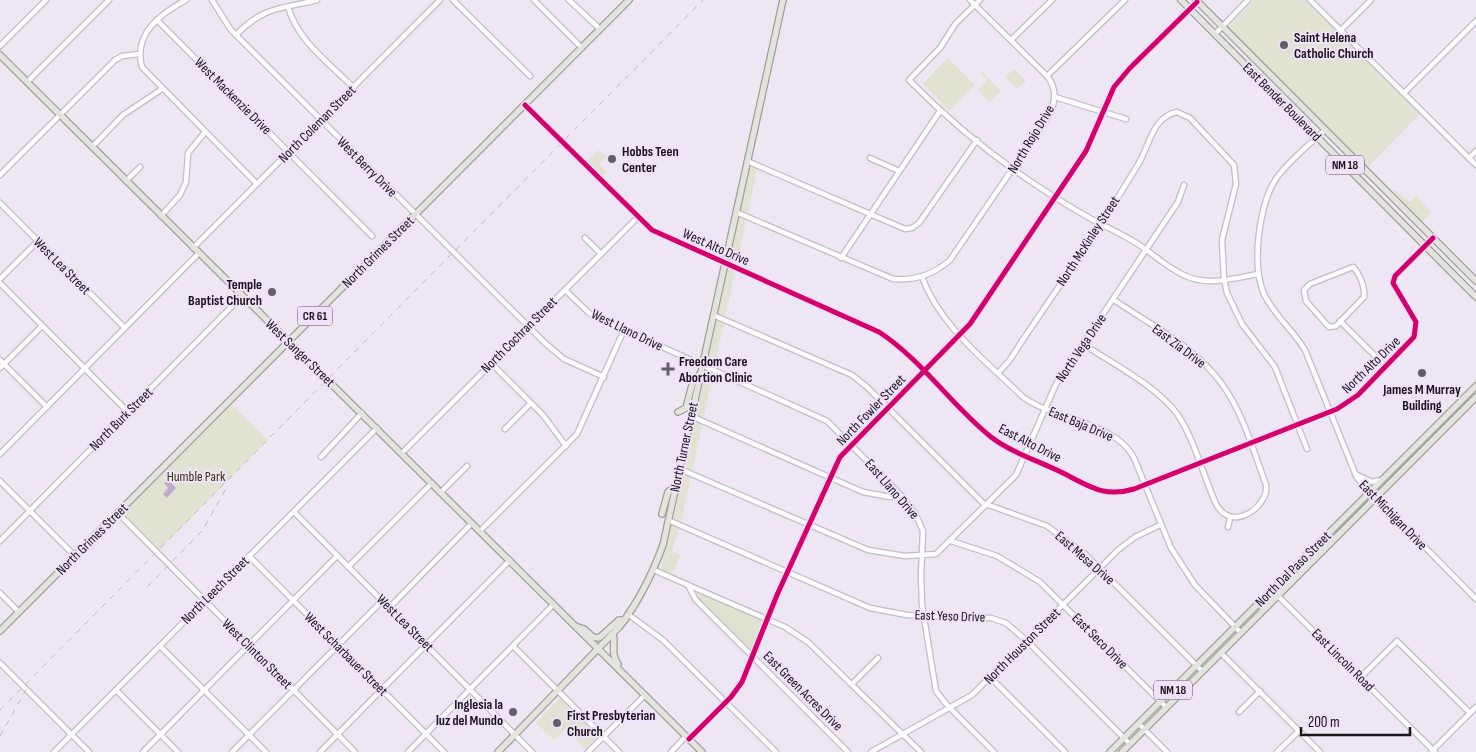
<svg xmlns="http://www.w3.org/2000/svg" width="1476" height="752" viewBox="0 0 1476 752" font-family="'Sofia Sans Condensed',sans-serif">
  <rect width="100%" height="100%" fill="#eee6f3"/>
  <g fill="#e1e2d1">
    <polygon points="1254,0 1305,0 1421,113 1367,168 1227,28"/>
    <polygon points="948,58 975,85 949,111 923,84"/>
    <polygon points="1014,69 1026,81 1017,89 1005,77"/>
    <polygon points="981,70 1001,91 989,102 978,90 987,80 980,73"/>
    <polygon points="599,150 606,157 599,164 607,172 602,176 587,161"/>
    <polygon points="754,168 757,169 681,523 672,551 681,555 671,575 660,568 674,518 749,169"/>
    <polygon points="1396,191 1410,202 1417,196 1431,213 1422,222 1393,193"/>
    <polygon points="231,404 268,440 158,551 123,515 124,511"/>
    <polygon points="699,593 762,620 753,649 749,650 698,599"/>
    <polygon points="560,698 597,736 586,749 566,729 554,740 536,723"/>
  </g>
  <polygon fill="#c2a9d0" points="168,480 176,488 167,498 163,494 168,488 164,483"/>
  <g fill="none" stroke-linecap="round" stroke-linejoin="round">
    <defs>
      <g id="minor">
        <path d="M 186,0 C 160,14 133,34 142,67 L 257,184"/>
        <polyline points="212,0 231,30 545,343 564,359 604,377"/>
        <polyline points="453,0 530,76"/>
        <polyline points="534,0 582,48"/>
        <polyline points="569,0 600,29"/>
        <path d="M 980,0 L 956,23 L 940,48 L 909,80 C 960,132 1023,180 1086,216 C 1102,225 1118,232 1133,241 C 1152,252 1170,271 1191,278 C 1212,285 1236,278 1258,274"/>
        <polyline points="1310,0 1476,165"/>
        <path d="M 288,7 C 298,41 329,63 353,87"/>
        <polyline points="157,20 372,236"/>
        <polyline points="1341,30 1371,0"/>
        <polyline points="1215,34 1248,0"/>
        <path d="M 236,35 C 264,6 281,9 317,0"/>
        <polyline points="1011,40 1052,0"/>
        <polyline points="0,46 46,0"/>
        <polyline points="1047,76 1125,0"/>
        <polyline points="27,82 109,0"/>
        <polyline points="1404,93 1476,21"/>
        <polyline points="1055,97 1126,119"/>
        <path d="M 525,105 L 652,230 L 879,332 C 922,360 951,405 991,437 C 1012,453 1039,461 1063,473 C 1089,486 1104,498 1134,489 L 1337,409 L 1358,395 L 1414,337 L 1416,322 L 1393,283 L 1395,276 L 1433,238"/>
        <path d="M 1325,130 C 1310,144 1291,159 1278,176 C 1259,202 1251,264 1264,294 C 1274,315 1293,330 1305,350 L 1357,478 L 1476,599"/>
        <polyline points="92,147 123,115 162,89"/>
        <polyline points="870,158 899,171"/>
        <polyline points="1469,158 1476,151"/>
        <polyline points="747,161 905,229 912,228 919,223 977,140"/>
        <polyline points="0,175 115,60 122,56 139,54"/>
        <polyline points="126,181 140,167"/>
        <polyline points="0,203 125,328"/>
        <path d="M 736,212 L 893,279 C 915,281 933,275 950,260 L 1046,120 C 1055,106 1059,91 1047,76 L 970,0"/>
        <polyline points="161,216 180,195 186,182 188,153 205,132"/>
        <polyline points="585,238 601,254"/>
        <polyline points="193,248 440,0"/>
        <polyline points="841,258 940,111"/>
        <path d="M 1353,267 C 1360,274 1365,287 1364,297 L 1336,326 L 1329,327 L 1306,301 L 1304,290 L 1310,284 Z"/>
        <path d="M 922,277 C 940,326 986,361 1023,397 C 1054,420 1116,422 1134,458 L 1171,548 L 1195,585 L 1241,633"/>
        <polyline points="0,279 38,241"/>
        <polyline points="0,283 128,412"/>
        <polyline points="565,290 589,313 602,320 827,421 896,490 915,513 923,531 921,576 922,605 936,691 947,705 994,752"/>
        <polyline points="713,315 852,375 867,387 983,503 1047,526 1085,554 1202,671"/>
        <polyline points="1340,321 1386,367"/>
        <path d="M 1083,344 C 1113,364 1157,386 1178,415 C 1195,441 1203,475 1216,504 C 1232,534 1269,506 1266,485 C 1254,452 1243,413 1222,384 C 1195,347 1151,325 1114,300"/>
        <polyline points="0,360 47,407"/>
        <polyline points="491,363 543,415 566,446"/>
        <polyline points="0,368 42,326"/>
        <path d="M 998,373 L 1009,361 C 1052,295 1100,230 1140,161 C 1150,143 1153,117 1177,112 L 1190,118 L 1234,165 L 1236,184 L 1222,240 L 1224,279 L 1227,293 L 1242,324 L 1275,367 L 1307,449"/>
        <polyline points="691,416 863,492 890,497 902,496"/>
        <polyline points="505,429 531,403"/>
        <polyline points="402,453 637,218"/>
        <polyline points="0,454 198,254"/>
        <polyline points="321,457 362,413"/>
        <polyline points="680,469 868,550 905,556 936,554 1016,475 1056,384 1178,202 1184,185"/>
        <polyline points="1355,474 1372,482 1381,480"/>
        <polyline points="0,481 75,556"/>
        <polyline points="441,492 467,466"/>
        <polyline points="294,512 532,752"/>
        <polyline points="118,513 355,752"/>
        <polyline points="668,520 870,608 907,615 991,618 1006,623 1027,641 1130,744"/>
        <polyline points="1228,527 1230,518"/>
        <polyline points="480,531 577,434 624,330"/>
        <polyline points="0,541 242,296"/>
        <polyline points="951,541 997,556 1040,582 1166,707"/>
        <polyline points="249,556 444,752"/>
        <polyline points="348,567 432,483"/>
        <polyline points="654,570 688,585 696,600 848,752"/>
        <polyline points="688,585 785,627 808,642 921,752"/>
        <polyline points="1272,590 1435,752"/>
        <polyline points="0,593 19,612"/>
        <polyline points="389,608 472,523"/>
        <polyline points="629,615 663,640 776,752"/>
        <polyline points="160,646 266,752"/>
        <polyline points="513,646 619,752"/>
        <polyline points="1221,653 1320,752"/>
        <polyline points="0,663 89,752"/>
        <polyline points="990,677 1065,752"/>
        <polyline points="1360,678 1397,641 1470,713"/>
        <polyline points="852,684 878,658"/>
        <polyline points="116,690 178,752"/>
        <polyline points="1239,712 1260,691"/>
        <polyline points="1139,724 1167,752"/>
        <polyline points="689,739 731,697 742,682 777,595 840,457 970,324 1086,151 1114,87 1130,68 1197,2"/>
        <polyline points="1432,751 1476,707"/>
        <polyline points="54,752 377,428"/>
        <polyline points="143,752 337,556"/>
        <polyline points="232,752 382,601"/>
        <polyline points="320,752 510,560"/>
        <polyline points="408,752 554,604"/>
        <polyline points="588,752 645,695"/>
        <polyline points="671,752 686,736"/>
        <polyline points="871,752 972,695 1118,550 1135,537 1160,525"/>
        <polyline points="1277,752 1299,731"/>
      </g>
      <g id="major">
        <polyline points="1181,0 1476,297"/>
        <polyline points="1196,0 1476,281"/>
        <polyline points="0,55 702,752"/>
        <polyline points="678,412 686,408 693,381 699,375"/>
        <polyline points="662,514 668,492 676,486"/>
        <polyline points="578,627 584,629 593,637 599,638 619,620 625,620"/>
        <polyline points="0,631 629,0"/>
        <path d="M 613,634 C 616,645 610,653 618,664"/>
        <path d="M 498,752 L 620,626 C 639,601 652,575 663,545 L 783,0"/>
        <polyline points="1110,752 1476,386"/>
        <polyline points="1122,752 1476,397"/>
      </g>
    </defs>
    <use href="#minor" stroke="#c3bdc6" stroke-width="7"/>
    <use href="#major" stroke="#a09e98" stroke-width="8"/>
    <use href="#minor" stroke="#fcfbfd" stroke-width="4.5"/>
    <use href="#major" stroke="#e4e4df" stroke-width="5.5"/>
    <g stroke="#bcbabd" stroke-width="1" stroke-dasharray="6 6" stroke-linecap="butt">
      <polyline points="147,587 202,531 227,487"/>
      <polyline points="0,710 703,0"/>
      <polyline points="0,736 27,688"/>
    </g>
    <defs>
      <g id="cycleway">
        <path d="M 525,105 L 652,230 L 879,332 C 922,360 951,405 991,437 C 1012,453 1039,461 1063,473 C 1089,486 1104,498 1134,489 L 1337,409 L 1358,395 L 1414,337 L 1416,322 L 1393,283 L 1395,276 L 1433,238"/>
        <polyline points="689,739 731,697 742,682 777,595 840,457 970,324 1086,151 1114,87 1130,68 1197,2"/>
      </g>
    </defs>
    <use href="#cycleway" stroke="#efe1f8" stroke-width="8"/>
    <use href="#cycleway" stroke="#d6006c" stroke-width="5"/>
  </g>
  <g fill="#645e67" stroke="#efe1f8" stroke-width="2">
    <circle cx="1284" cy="45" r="5"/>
    <circle cx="612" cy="159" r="5"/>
    <circle cx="272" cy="292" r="5"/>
    <path d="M665.5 361.5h5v5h5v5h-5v5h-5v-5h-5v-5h5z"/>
    <circle cx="1422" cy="373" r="5"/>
    <circle cx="513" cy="712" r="5"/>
    <circle cx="557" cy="723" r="5"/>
  </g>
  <g text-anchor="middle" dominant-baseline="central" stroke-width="4" stroke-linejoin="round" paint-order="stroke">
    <g fill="#efe1f8" stroke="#59525e" stroke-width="1">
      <rect x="1326" y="155.5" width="38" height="19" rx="4"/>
      <rect x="297.5" y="306.5" width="35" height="19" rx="4"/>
      <rect x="1154" y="680.5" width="38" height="19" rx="4"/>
    </g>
    <g font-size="12" font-weight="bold" fill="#19141c">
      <text x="1345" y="165">NM 18</text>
      <text x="315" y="316">CR 61</text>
      <text x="1173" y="690">NM 18</text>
    </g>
    <g font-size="14" font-weight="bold" fill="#19141c" stroke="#efe1f8" text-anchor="start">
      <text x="1294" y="37">Saint Helena<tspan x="1294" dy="16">Catholic Church</tspan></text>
      <text x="622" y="151">Hobbs Teen<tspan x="622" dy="16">Center</tspan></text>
      <text x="262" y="284" text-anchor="end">Temple<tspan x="262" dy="16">Baptist Church</tspan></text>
      <text x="679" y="361">Freedom Care<tspan x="679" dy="16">Abortion Clinic</tspan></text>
      <text x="1422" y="389" text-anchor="middle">James M Murray<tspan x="1422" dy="16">Building</tspan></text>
      <text x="503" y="704" text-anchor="end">Inglesia la<tspan x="503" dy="16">luz del Mundo</tspan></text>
      <text x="567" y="715">First Presbyterian<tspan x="567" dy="16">Church</tspan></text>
    </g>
    <g font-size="14" fill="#19141c" stroke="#efe1f8">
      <text transform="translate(233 96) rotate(45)">West Mackenzie Drive</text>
      <text transform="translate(1282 102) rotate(45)">East Bender Boulevard</text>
      <text transform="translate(317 124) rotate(-45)">North Coleman Street</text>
      <text transform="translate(1031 139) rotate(-59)">North Rojo Drive</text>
      <text transform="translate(367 167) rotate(45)">West Berry Drive</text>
      <text transform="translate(1088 241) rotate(-57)">North McKinley Street</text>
      <text transform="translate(716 247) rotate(24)">West Alto Drive</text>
      <text transform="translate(378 252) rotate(-45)">North Grimes Street</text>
      <text transform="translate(62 266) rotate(45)">West Lea Street</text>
      <text transform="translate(627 330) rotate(26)">West Llano Drive</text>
      <text transform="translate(519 335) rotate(-45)">North Cochran Street</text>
      <text transform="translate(1179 346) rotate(37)">East Zia Drive</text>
      <text transform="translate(1081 348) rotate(-56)">North Vega Drive</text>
      <text transform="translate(300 353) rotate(44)">West Sanger Street</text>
      <text transform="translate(1371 365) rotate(-44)">North Alto Drive</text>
      <text transform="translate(871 410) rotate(-46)">North Fowler Street</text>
      <text transform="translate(121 419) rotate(-45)">North Burk Street</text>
      <text transform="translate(1081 424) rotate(23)">East Baja Drive</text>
      <text transform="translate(1030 443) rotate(27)">East Alto Drive</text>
      <text transform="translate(684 447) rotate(-78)">North Turner Street</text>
      <text transform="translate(892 489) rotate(49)">East Llano Drive</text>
      <text transform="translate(1393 515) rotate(46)">East Michigan Drive</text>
      <text transform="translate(92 539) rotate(-45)">North Grimes Street</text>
      <text transform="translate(1085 558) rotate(41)">East Mesa Drive</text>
      <text transform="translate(1293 569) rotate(-45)">North Dal Paso Street</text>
      <text transform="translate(215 590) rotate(-45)">North Leech Street</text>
      <text transform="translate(950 616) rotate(2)">East Yeso Drive</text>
      <text transform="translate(405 623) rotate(45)">West Lea Street</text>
      <text transform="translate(1100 641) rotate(45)">East Seco Drive</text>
      <text transform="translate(1022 646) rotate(-45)">North Houston Street</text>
      <text transform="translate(257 654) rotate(45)">West Clinton Street</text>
      <text transform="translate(346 654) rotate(45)">West Scharbauer Street</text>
      <text transform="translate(1343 660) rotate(45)">East Lincoln Road</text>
      <text transform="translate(803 691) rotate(45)">East Green Acres Drive</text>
    </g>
    <g font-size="14" fill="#313709" stroke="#efe1f8">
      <text x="196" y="476">Humble Park</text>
    </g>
  </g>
  <path d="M1301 727v8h109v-8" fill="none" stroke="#19141c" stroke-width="2.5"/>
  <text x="1308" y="727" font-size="15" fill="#19141c" stroke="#efe1f8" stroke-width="4" paint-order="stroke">200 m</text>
</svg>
